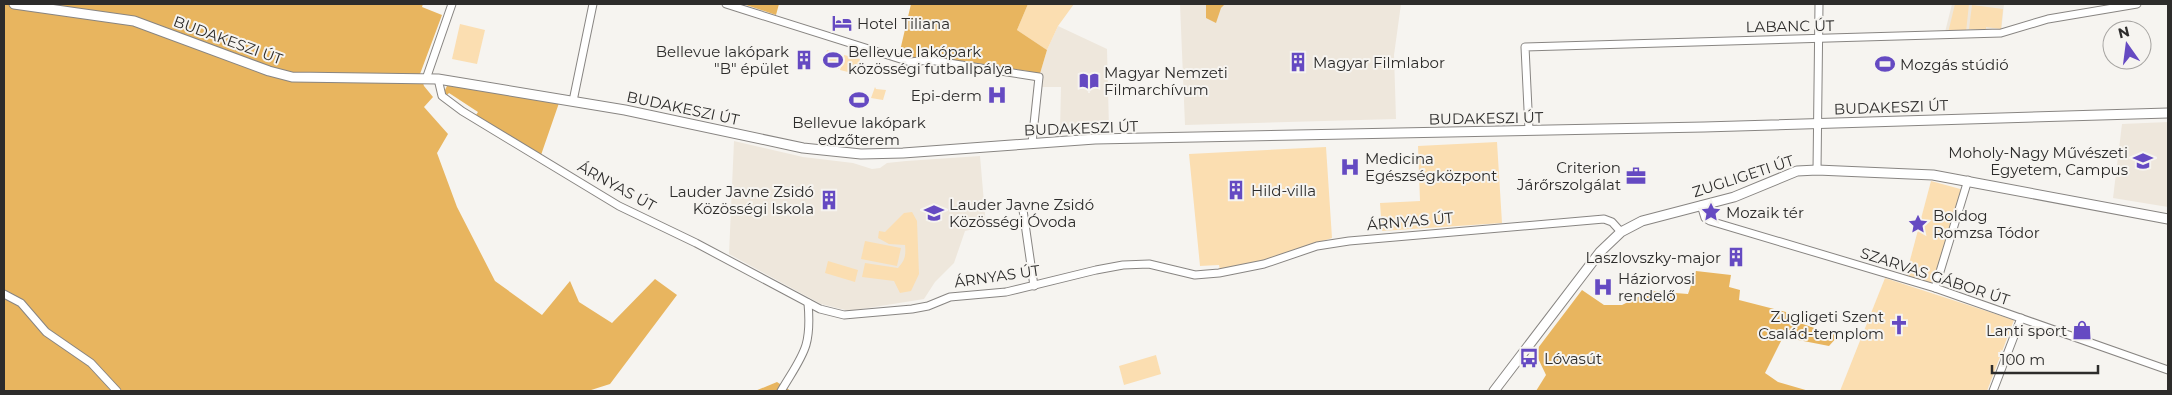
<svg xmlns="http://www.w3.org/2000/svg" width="2172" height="395" viewBox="0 0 2172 395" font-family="Montserrat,sans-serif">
  <rect width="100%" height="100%" fill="#f6f4f0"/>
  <g fill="#eee7dc">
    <polygon points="1180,4 1206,4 1206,18 1225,4 1401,4 1394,55 1396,119 1185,125"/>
    <polygon points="1952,4 2004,4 2001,33 1944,36"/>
    <polygon points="1058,26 1107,49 1109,128 1060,131 1061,87 1041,87 1039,77 1047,50"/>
    <polygon points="2168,122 2168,207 2113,198 2122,124"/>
    <polygon points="734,141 803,157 853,163 872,169 880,168 887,163 906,161 980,156 986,226 965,231 954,263 935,282 924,299 849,311 821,304 729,254"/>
  </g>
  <g fill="#fbdeb1">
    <polygon points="1028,4 1074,4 1058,26 1047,50 1017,30"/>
    <polygon points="1955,4 1969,4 1966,32 1948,33"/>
    <polygon points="1972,5 2003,9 2001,29 1986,27 1986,31 1969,29"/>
    <polygon points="460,24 485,30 477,64 452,59"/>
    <polygon points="827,50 843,55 839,69 823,65"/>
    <polygon points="844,55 860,59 856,74 840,70"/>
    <polygon points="875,87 876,89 886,90 883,100 871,98"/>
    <polygon points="1497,142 1502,223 1382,231 1380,203 1420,201 1418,146"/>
    <polygon points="1326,147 1332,238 1258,262 1220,271 1219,265 1200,266 1189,154"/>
    <polygon points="1931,181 1964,190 1935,288 1905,279"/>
    <path d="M 912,212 L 917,221 L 919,274 L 911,291 L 900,293 L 894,281 L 862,277 L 865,263 L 898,268 C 905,260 906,256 905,245 L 889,244 L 878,238 L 879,231 L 885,232 L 904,213 Z"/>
    <polygon points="865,241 901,248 897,266 861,259"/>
    <polygon points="828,261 858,270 855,282 825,273"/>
    <polygon points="1885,278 2014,320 1987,391 1840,391"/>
    <polygon points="1156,355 1161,374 1124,385 1119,366"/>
  </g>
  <g fill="#e8b55f">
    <polygon points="4,4 423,4 422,7 442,15 420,74 424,86 433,97 424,107 448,134 437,153 457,207 495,281 542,315 570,281 579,302 612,323 655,279 677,295 610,384 588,391 4,391"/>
    <polygon points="743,4 779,4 776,15"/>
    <polygon points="911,4 1028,4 1017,30 1047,50 1039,77 1027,71 930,58 912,59 899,55"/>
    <polygon points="1206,4 1225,4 1221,8 1216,23 1206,18"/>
    <polygon points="448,84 559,103 541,155 476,115 478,112 449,93 447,95 444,92"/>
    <polygon points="1696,271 1731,275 1729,287 1740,290 1739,300 1786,312 1788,319 1838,336 1829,346 1783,337 1765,373 1778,382 1809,391 1536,391 1546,375 1535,352 1582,290 1604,305 1622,305 1650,291 1688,294"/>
    <polygon points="777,382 791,391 755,391"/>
  </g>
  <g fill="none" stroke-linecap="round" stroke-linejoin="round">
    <defs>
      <g id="street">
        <polyline points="726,4 910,62 929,60 1039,77 1032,143"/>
        <polyline points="426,79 452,4"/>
        <polyline points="438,79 442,96 462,111 619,206 696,243 820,309 844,315 912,309 928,306 950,297 1006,292 1096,270 1123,265 1149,264 1195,275 1219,273 1264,264 1317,246 1349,241 1604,219 1612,222 1621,232"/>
        <polyline points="573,101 593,4"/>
        <polyline points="1529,130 1525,47 2001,33 2048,19 2137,4"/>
        <polyline points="1817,170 1819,4"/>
        <polyline points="1701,205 1705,218 1710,221 1935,288 2168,370"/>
        <polyline points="1023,210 1034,286"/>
        <polyline points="1935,288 1968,180"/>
        <polyline points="4,294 21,303 46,332 91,363 117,391"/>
        <path d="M 781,391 C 803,354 812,348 808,303"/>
        <polyline points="1993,391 2021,318"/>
      </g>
      <g id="secondary">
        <polyline points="14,4 134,21 269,71 292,77 438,79 625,110 803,148 861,154 903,153 1095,139 1704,127 2168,113"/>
        <polyline points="1494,391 1600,252 1621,232 1642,221 1734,197 1797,171 1817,170 1933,175 2168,219"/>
      </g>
    </defs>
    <use href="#street" stroke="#888582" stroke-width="9"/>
    <use href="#secondary" stroke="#888582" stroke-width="11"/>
    <use href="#street" stroke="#fff" stroke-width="7"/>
    <use href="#secondary" stroke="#fff" stroke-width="9"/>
  </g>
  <defs>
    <symbol id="hotel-bare" viewBox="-9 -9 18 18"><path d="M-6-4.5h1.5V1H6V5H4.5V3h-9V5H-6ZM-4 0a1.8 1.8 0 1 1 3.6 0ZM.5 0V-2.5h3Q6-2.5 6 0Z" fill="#654ac2" stroke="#f6f4f0" stroke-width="2.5" paint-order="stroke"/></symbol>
    <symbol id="building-bare" viewBox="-9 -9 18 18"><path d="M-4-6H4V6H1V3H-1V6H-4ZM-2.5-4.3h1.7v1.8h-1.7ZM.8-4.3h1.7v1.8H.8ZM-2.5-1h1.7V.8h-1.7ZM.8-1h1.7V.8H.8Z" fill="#654ac2" stroke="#f6f4f0" stroke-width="2.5" paint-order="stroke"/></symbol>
    <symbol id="stadium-bare" viewBox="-9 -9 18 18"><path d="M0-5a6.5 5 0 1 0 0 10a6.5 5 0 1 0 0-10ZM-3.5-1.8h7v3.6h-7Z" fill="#654ac2" stroke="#f6f4f0" stroke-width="2.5" paint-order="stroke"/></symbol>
    <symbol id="library-bare" viewBox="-9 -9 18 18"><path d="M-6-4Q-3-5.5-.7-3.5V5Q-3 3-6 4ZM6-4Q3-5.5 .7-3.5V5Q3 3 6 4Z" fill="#654ac2" stroke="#f6f4f0" stroke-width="2.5" paint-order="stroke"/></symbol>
    <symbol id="hospital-bare" viewBox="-9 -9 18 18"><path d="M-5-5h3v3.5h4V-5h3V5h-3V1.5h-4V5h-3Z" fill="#654ac2" stroke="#f6f4f0" stroke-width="2.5" paint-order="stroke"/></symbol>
    <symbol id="university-bare" viewBox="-9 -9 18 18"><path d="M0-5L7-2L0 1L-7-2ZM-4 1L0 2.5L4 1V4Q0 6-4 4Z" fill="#654ac2" stroke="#f6f4f0" stroke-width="2.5" paint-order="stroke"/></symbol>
    <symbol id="office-bare" viewBox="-9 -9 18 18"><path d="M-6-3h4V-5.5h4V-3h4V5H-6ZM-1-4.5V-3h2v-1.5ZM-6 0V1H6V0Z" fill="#654ac2" stroke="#f6f4f0" stroke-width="2.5" paint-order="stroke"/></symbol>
    <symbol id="sight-bare" viewBox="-9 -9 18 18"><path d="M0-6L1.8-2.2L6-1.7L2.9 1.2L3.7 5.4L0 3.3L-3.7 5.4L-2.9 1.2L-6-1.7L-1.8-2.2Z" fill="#654ac2" stroke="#f6f4f0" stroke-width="2.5" paint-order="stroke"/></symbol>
    <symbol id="school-bare" viewBox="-9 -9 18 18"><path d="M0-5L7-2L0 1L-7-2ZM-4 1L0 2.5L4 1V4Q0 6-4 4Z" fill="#654ac2" stroke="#f6f4f0" stroke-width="2.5" paint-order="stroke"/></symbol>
    <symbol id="church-bare" viewBox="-9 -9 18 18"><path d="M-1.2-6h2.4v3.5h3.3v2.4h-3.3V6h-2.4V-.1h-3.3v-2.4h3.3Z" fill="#654ac2" stroke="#f6f4f0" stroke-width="2.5" paint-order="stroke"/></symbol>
    <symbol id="shop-bare" viewBox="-9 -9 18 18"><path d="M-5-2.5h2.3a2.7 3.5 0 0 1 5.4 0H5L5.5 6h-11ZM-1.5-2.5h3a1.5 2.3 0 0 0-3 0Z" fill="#654ac2" stroke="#f6f4f0" stroke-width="2.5" paint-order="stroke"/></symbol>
    <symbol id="bus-bare" viewBox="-9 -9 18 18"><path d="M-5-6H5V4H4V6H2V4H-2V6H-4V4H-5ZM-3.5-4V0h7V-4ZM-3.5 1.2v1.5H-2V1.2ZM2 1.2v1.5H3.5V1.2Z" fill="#654ac2" stroke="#f6f4f0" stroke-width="2.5" paint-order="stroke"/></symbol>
  </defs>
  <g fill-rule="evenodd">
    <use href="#hotel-bare" x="828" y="9" width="28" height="28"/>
    <use href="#building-bare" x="790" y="46" width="28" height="28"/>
    <use href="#stadium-bare" x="819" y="46" width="28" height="28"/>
    <use href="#building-bare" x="1284" y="48" width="28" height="28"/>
    <use href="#stadium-bare" x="1871" y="50" width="28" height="28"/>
    <use href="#library-bare" x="1075" y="67" width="28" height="28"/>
    <use href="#hospital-bare" x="983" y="81" width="28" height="28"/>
    <use href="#stadium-bare" x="845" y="86" width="28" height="28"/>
    <use href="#university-bare" x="2129" y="147" width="28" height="28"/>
    <use href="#hospital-bare" x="1336" y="153" width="28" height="28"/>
    <use href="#office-bare" x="1622" y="162" width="28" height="28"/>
    <use href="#building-bare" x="1222" y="176" width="28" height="28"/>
    <use href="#building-bare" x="815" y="186" width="28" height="28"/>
    <use href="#sight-bare" x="1697" y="198" width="28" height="28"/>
    <use href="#school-bare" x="920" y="199" width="28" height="28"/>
    <use href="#sight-bare" x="1904" y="210" width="28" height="28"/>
    <use href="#building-bare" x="1722" y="243" width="28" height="28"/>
    <use href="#hospital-bare" x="1589" y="273" width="28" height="28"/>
    <use href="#church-bare" x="1885" y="311" width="28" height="28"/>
    <use href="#shop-bare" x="2068" y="316" width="28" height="28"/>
    <use href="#bus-bare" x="1515" y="344" width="28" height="28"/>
  </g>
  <g text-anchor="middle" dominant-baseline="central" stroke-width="4" stroke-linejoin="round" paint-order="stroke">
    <g font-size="15" fill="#2d2c2b" stroke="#f6f4f0" text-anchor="start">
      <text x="857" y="23">Hotel Tiliana</text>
      <text x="789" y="51" text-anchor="end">Bellevue lakópark<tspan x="789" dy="17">"B" épület</tspan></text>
      <text x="848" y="51">Bellevue lakópark<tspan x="848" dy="17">közösségi futballpálya</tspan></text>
      <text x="1313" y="62">Magyar Filmlabor</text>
      <text x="1900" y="64">Mozgás stúdió</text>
      <text x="1104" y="72">Magyar Nemzeti<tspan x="1104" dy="17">Filmarchívum</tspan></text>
      <text x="982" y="95" text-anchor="end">Epi-derm</text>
      <text x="859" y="122" text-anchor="middle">Bellevue lakópark<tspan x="859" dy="17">edzőterem</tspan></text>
      <text x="2128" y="152" text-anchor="end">Moholy-Nagy Művészeti<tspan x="2128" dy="17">Egyetem, Campus</tspan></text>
      <text x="1365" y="158">Medicina<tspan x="1365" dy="17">Egészségközpont</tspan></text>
      <text x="1621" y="167" text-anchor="end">Criterion<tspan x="1621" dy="17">Járőrszolgálat</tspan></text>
      <text x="1251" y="190">Hild-villa</text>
      <text x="814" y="191" text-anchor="end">Lauder Javne Zsidó<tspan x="814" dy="17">Közösségi Iskola</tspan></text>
      <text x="949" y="204">Lauder Javne Zsidó<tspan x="949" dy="17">Közösségi Óvoda</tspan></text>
      <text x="1726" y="212">Mozaik tér</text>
      <text x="1933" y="215">Boldog<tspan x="1933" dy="17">Romzsa Tódor</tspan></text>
      <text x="1721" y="257" text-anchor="end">Laszlovszky-major</text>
      <text x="1618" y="278">Háziorvosi<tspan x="1618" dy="17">rendelő</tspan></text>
      <text x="1884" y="316" text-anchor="end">Zugligeti Szent<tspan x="1884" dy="17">Család-templom</tspan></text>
      <text x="2067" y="330" text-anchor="end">Lanti sport</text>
      <text x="1544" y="358">Lóvasút</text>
    </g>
    <g font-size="15" fill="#2d2c2b" stroke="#f6f4f0">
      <text transform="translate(1790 26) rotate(-1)">LABANC ÚT</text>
      <text transform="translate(228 40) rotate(20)">BUDAKESZI ÚT</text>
      <text transform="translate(1891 107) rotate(-2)">BUDAKESZI ÚT</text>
      <text transform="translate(683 108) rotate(12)">BUDAKESZI ÚT</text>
      <text transform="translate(1486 118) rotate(-1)">BUDAKESZI ÚT</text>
      <text transform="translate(1081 128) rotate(-2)">BUDAKESZI ÚT</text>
      <text transform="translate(1743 176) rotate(-18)">ZUGLIGETI ÚT</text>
      <text transform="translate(617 186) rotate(29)">ÁRNYAS ÚT</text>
      <text transform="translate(1410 221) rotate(-5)">ÁRNYAS ÚT</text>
      <text transform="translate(997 276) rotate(-8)">ÁRNYAS ÚT</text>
      <text transform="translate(1935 276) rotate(18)">SZARVAS GÁBOR ÚT</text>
    </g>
  </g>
  <rect width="2172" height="395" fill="none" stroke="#2d2c2b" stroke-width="10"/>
  <g transform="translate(2127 45) rotate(346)"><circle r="24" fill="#f6f4f0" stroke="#a6a4a1"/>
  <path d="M0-4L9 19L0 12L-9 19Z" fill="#654ac2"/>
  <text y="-8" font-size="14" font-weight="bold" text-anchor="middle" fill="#2d2c2b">N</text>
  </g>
  <path d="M1992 365v8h106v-8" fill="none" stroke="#2d2c2b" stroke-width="2.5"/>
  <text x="2000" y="365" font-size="15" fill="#2d2c2b" stroke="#f6f4f0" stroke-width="4" paint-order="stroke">100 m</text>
</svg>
